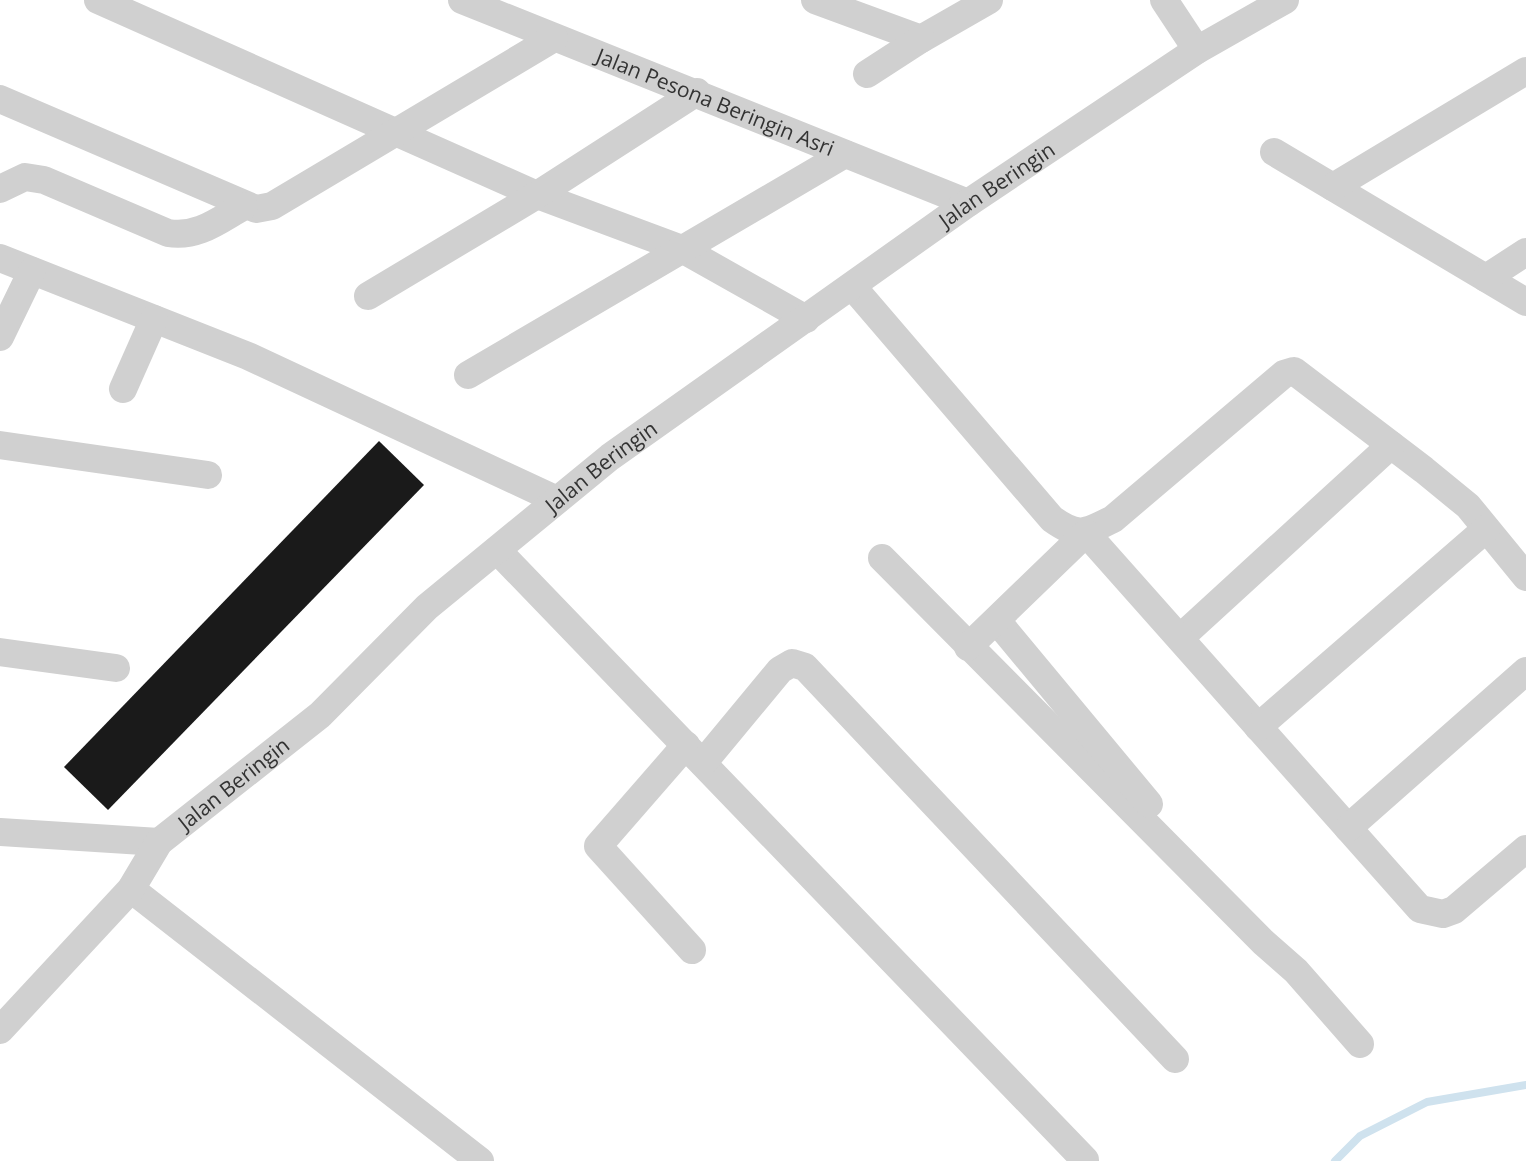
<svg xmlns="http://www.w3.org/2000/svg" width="1526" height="1161" viewBox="0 0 1526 1161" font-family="'Open Sans',sans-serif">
  <rect width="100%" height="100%" fill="#fff"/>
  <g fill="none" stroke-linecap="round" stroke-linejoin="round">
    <polyline stroke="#cfe2ee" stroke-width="8" points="1335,1161 1360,1136 1427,1102 1526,1085"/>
  </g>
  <polygon fill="#1a1a1a" points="379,441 424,485 108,810 64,767"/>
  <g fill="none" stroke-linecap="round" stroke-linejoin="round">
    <g stroke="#d0d0d0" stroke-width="28">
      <polyline points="98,0 537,195 682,249 806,319"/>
      <path id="s1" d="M 462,0 L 968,203"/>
      <polyline points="815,0 921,39 989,0"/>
      <polyline points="1164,0 1197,50"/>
      <polyline points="867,74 921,39"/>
      <polyline points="0,99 256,209 272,206 554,38"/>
      <polyline points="1274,152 1526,302"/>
      <polyline points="1333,187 1526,71"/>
      <path d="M 0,189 L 25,177 L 44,180 L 168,233 C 198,238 219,220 244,206"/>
      <polyline points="0,258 248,356 557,500"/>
      <polyline points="1486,278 1526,252"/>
      <path d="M 852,286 L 1052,519 C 1079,538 1085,533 1113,519 L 1284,374 L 1294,371 L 1424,470 L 1468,506 L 1526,577"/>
      <polyline points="368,296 537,195 697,92"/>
      <polyline points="0,337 32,271"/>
      <polyline points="468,375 845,154"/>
      <polyline points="123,389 154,319"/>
      <polyline points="0,445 208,475"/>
      <polyline points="497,550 1085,1160"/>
      <polyline points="882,558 1263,942 1296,971 1360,1044"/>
      <polyline points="997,621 1149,804"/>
      <polyline points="1180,638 1391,445"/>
      <polyline points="968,647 1086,533 1420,909 1443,914 1454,910 1526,849"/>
      <polyline points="0,652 116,668"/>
      <polyline points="1258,727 1486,529"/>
      <polyline points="686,745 598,846 692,950"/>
      <polyline points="703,763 780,670 792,663 805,667 1175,1059"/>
      <polyline points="1348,828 1526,671"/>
      <polyline points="0,832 159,842"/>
      <polyline points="131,889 480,1161"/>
      <path id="s2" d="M 0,1030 L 131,889 L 159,842 L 320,715 L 427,607 L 610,457 L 968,203 L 1197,50 L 1285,0"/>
    </g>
  </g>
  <g text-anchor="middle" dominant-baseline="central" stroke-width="6" stroke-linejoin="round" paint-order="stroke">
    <g font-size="21" fill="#333" stroke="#fff">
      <text stroke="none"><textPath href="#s1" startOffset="273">Jalan Pesona Beringin Asri</textPath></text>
      <text stroke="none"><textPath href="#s2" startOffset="1314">Jalan Beringin</textPath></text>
      <text stroke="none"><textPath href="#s2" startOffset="828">Jalan Beringin</textPath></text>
      <text stroke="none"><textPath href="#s2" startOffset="342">Jalan Beringin</textPath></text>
    </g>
  </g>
</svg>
